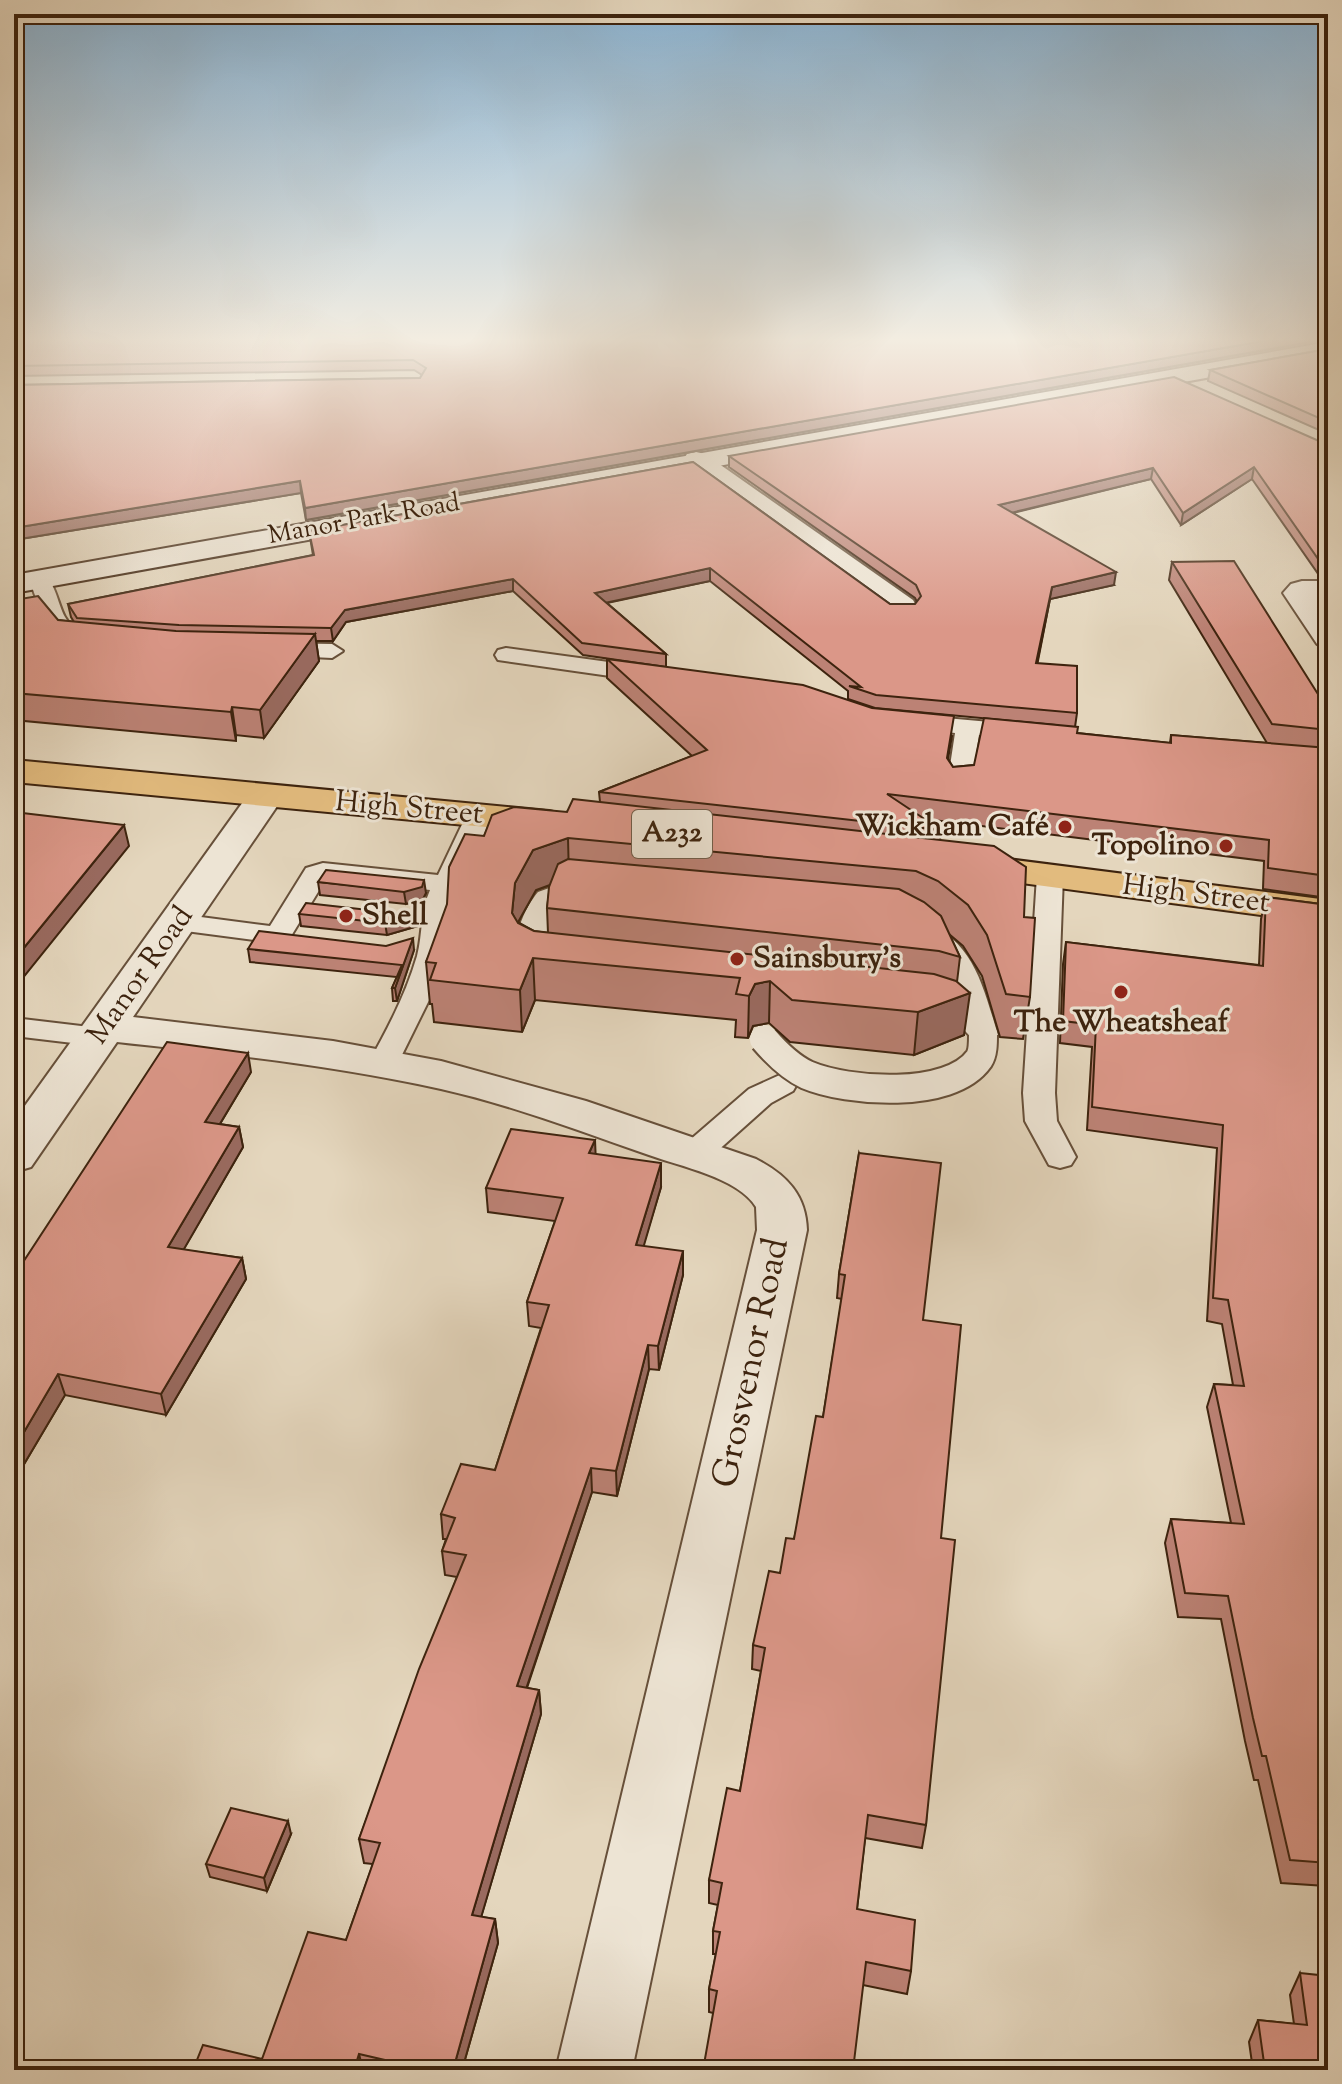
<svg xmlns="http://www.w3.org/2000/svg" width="1342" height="2084" viewBox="0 0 1342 2084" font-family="'Sorts Mill Goudy',serif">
  <rect width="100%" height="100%" fill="#e4d6bd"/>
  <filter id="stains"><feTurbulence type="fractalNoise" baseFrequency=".0025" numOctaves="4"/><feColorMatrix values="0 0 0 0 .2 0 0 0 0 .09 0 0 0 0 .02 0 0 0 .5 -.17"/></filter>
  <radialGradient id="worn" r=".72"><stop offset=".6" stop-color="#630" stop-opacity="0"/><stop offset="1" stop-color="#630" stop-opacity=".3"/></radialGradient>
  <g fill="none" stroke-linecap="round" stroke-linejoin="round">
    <defs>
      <g id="lane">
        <path d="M 39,573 C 55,577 57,603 65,617 C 72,630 85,632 94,642 L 91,647 C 53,656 39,605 29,579 Z"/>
        <polygon points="279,643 332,644 343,651 332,658 271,655 268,650"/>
        <polygon points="506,648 645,667 656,674 645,681 498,660 495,655 498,650"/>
        <polygon points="912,715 1023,725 1031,727 1035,732 1031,737 979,735 972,779 969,784 951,784 948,779 955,733 904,727 900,722 904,717"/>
        <path d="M 479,808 L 488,811 L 492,816 L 450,907 L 448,944 L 434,990 L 394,1071 L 383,1074 L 372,1071 L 368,1064 C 387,1030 406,994 417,956 C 423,933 420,912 430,890 L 326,879 L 288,941 L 278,943 L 178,930 L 168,928 L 164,922 L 168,916 L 178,914 L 270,926 L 306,868 L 323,863 L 438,875 L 466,816 L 470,811 Z"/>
        <polygon points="1050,868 1059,870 1063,876 1055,1093 1057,1121 1076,1157 1071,1165 1060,1168 1049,1165 1025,1121 1023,1093 1037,876 1041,870"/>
        <path d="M 569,881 L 911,914 C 973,939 980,976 998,1035 L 994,1041 C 971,1047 971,1033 955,1022 C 949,1018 937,1016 930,1013 L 538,970 C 532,967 525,965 521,960 C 508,942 526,906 538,892 ZM 569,897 L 896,928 C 937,944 948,962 959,1004 L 934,996 L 554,956 L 546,952 L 548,928 L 557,903 Z"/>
        <polygon points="14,1018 98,1028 109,1031 113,1037 109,1043 98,1046 14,1036"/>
        <polygon points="782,1074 793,1077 797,1084 793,1091 771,1103 705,1162 694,1165 683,1162 678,1154 683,1146 749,1089"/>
      </g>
      <g id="street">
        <polygon points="696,452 705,454 913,600 917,607 913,614 902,616 891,614 687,466 683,460 687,454"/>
        <polygon points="1302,581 1328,581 1328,599 1318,599 1328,614 1328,647 1317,644 1283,593 1291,584"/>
        <path d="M 266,785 L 279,788 L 284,796 L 133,1017 L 333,1041 L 441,1061 L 586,1101 L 756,1159 C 787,1175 806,1195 807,1230 L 632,2070 L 556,2070 L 757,1230 L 756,1207 C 739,1178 679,1166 649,1155 C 580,1131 512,1105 441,1089 C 334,1065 225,1054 117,1042 L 31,1167 L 14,1172 L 14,1121 L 253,788 Z"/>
      </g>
      <polygon id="secondary" points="1328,342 1328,356 14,593 14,575"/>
      <g id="highway">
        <polygon points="14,760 549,811 562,814 568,822 562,830 549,833 14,782"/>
        <polygon points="968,854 1328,900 1328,924 954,874 949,866 954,858"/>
      </g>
    </defs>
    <use href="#lane" stroke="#67503a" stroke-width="4"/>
    <use href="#street" stroke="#67503a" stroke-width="4"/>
    <use href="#secondary" stroke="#3d230e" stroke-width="4"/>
    <use href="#highway" stroke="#3d230e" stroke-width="4"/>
    <use href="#lane" fill="#ede4d4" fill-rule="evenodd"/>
    <use href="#street" fill="#ede4d4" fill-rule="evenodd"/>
    <use href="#secondary" fill="#ede4d4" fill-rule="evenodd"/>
    <use href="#highway" fill="#e2bb7e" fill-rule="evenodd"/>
    <defs>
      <path id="lane-bridge" d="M 764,1039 C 776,1053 790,1067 807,1075 C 847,1092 950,1100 979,1059 C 983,1053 983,1043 983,1035"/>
    </defs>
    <use href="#lane-bridge" stroke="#67503a" stroke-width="32" stroke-linecap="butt"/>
    <use href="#lane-bridge" stroke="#ede4d4" stroke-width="28"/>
  </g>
  <g fill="#bc8275" stroke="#3d230e" stroke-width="2" fill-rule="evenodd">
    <polygon points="14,338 1328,338 1328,339 306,520 301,493 14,540 14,385 420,378 422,375 414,370 14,376"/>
    <polygon points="1328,349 1328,434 1208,381 1210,370"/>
    <path d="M 1328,445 L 1328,579 L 1321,578 L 1252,479 L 1181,525 L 1151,479 L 1013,513 L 1114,585 L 1050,599 L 1037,663 L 1077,713 L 1075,727 L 1077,733 L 1170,743 L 1171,735 L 1267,743 L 1169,580 L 1172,562 L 1328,710 L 1328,898 L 1263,889 L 1264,861 L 925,819 L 941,830 L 940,840 L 1024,917 L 1030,997 L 1023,1039 L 1000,1037 L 982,976 L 963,946 L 949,934 L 960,957 L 957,982 L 964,1035 L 914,1055 L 790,1042 L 769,1023 L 753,1026 L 748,1038 L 735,1037 L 736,1020 L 535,1000 L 522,1032 L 434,1022 L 432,1004 L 430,1004 L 426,962 L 484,836 L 600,802 L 599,792 L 692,756 L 607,678 L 607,659 L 952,736 L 948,759 L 953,767 L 974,765 L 1055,725 L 875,708 L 848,699 L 848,691 L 710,581 L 607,603 L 666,654 L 666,667 L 583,655 L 513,591 L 346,622 L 333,641 L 316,641 L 319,661 L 264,738 L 236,735 L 236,741 L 14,720 L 14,600 L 58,620 L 74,622 L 71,617 L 68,604 L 313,555 L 309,531 L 693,462 L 890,604 L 915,604 L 917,602 L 915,598 L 729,467 L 729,456 ZM 550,885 L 547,908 L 548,933 L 534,931 L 518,922 L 536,890 Z"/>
    <polygon points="318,882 426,893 423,899 406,904 320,895"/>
    <polygon points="1266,897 1328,905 1328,1070 1322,1069 1325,1141 1328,1142 1328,1893 1326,1886 1281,1883 1258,1780 1254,1780 1245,1741 1221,1619 1178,1617 1165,1543 1171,1519 1231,1523 1207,1407 1214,1384 1233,1385 1222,1324 1207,1321 1217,1148 1087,1130 1092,1047 1060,1043 1063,964 1066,942 1259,965 1261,919"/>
    <polygon points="417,911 418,926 387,935 301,926 299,914 404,914"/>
    <polygon points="248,949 414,950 397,1001 393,1001 392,988 397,977 250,962"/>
    <polygon points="251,1072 220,1124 239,1127 243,1147 183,1250 242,1258 246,1279 166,1415 65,1395 14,1481 14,1276"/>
    <polygon points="595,1140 595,1154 661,1187 643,1246 683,1275 659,1370 649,1369 617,1496 592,1492 527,1688 539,1690 541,1714 481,1917 495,1919 498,1943 462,2070 193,2070 262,2059 346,1940 373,1864 364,1863 359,1839 457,1577 445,1575 442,1551 446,1539 443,1539 441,1514 495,1470 541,1328 529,1326 527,1302 555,1221 488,1212 486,1188"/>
    <polygon points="859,1153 923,1320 941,1538 926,1825 922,1848 865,1838 857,1909 911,1971 907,1994 863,1985 713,2013 709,2012 709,1989 716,1954 713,1954 713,1931 718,1905 709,1903 709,1880 740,1791 761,1671 752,1669 753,1645 794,1539 823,1417 842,1299 837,1298 839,1274"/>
    <polygon points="291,1834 267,1891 210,1877 206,1864"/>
    <polygon points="1300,1973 1328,2070 1253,2070 1249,2042 1258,2020 1294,2024 1290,1995"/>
  </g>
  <g fill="#996a5f" stroke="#3d230e" stroke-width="2">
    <polygon points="1281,338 1328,338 1327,339 306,520 305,508"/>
    <polygon points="1254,467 1252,479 1181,525 1183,513"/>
    <polygon points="1153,468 1151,479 998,516 999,505"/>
    <polygon points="300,481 301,493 14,540 14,528"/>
    <polygon points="710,568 710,581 595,605 595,593"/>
    <polygon points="1116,572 1114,585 1050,599 1035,676 1052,587"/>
    <polygon points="513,579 513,591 346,622 333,641 331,628 345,610"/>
    <polygon points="315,634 319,661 264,738 260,710"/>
    <polygon points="232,707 236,735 236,741 231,712"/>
    <polygon points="124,825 129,846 14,989 14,960"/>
    <polygon points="568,838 569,878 536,890 517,924 512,913 515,883 533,850"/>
    <polygon points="424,880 426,893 423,899 406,904 404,892"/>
    <polygon points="417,913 418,926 387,935 385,923"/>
    <polygon points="413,938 414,950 397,1001 395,988"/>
    <polygon points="533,958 535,1000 522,1032 520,990"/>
    <polygon points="770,981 769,1023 753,1026 748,1038 749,996 755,984"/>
    <polygon points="970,993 964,1035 914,1055 918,1012"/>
    <polygon points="248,1053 251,1072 209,1142 205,1122"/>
    <polygon points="239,1127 243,1147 173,1268 168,1247"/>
    <polygon points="595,1140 596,1163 589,1153"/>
    <polygon points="661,1163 661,1187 637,1269 636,1245"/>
    <polygon points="683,1251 683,1275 659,1370 658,1346"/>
    <polygon points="242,1258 246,1279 166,1415 161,1394"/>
    <polygon points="648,1345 649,1369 617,1496 616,1471"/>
    <polygon points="58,1374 65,1395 14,1481 14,1449"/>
    <polygon points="591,1468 592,1492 519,1710 517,1686"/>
    <polygon points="539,1690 541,1714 475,1938 472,1915"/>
    <polygon points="288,1821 291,1834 267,1891 264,1878"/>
    <polygon points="495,1919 498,1943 462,2070 453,2070"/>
    <polygon points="359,2054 363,2070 354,2070"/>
  </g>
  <g fill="#db9788" stroke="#3d230e" stroke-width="2">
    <polygon points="14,338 1281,338 305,508 300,481 14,528 14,385 420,378 426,368 413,360 14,366"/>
    <polygon points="1328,349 1328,422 1210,370"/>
    <polygon points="1174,377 1328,445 1328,566 1323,566 1254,467 1183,513 1153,468 999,505 1116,572 1052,587 1036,663 1077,666 1077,713 876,695 849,686 861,687 710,568 595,593 666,654 582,643 513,579 345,610 331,628 179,625 77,618 68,604 314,555 309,531 693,462 890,604 915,604 921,596 916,585 729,456"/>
    <polygon points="1234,561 1328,710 1328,730 1272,724 1172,562"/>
    <polygon points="38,596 58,620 176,631 315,634 260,710 232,707 231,712 14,693 14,600"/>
    <polygon points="607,659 803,685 872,708 954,716 947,758 953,767 974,765 984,718 1078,727 1077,733 1171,743 1171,735 1328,748 1328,876 1268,868 1269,840 887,794 941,830 599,792 707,750"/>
    <polygon points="573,799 994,846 1026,867 1024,917 1035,918 1030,997 1006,994 987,935 968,905 938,881 916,871 568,838 533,850 515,883 512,913 518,923 534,931 934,974 956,981 970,993 918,1012 792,1000 770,981 755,984 749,996 736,994 740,978 533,958 520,990 430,980 436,963 426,962 447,904 449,867 465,834 484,836 492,815 514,807 567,812"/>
    <polygon points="14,812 124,825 14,960"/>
    <polygon points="568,859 899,889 924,902 941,916 960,957 939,951 547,908 549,887 558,864"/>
    <polygon points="326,870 424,880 422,887 404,892 318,882"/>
    <polygon points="1266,897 1328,905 1328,1046 1321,1045 1325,1141 1328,1142 1328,1863 1290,1860 1266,1756 1262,1756 1253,1718 1228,1596 1185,1593 1171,1519 1244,1524 1214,1384 1244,1386 1228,1300 1213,1298 1223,1125 1092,1107 1096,1025 1063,1021 1066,942 1263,966"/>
    <polygon points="306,903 404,914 417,911 417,913 385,923 299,914"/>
    <polygon points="259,931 386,946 413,938 395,988 392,988 402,965 248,949"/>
    <polygon points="167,1042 248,1053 205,1122 239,1127 168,1247 242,1258 161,1394 58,1374 14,1449 14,1276"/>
    <polygon points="511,1129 595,1140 589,1153 661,1163 636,1245 683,1251 658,1346 648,1345 616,1471 591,1468 517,1686 539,1690 472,1915 495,1919 453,2070 428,2070 359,2054 354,2070 193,2070 203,2045 262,2059 308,1932 346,1940 380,1843 359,1839 419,1669 466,1555 442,1551 455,1518 441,1514 461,1464 495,1470 549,1305 527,1302 563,1198 486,1188"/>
    <polygon points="859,1153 941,1163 923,1320 961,1325 941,1538 955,1540 926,1825 868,1815 857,1909 915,1920 911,1971 866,1962 853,2070 703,2070 717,1991 709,1989 720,1932 713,1931 722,1883 709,1880 727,1788 740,1791 765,1648 753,1645 769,1571 780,1573 786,1538 794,1539 816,1416 823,1417 845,1275 839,1274"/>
    <polygon points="231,1808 288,1821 264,1878 206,1864"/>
    <polygon points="1300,1973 1328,1976 1328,2070 1265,2070 1258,2020 1307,2025"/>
  </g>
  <linearGradient id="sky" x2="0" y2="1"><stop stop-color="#89b5d7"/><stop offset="0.54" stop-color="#f3ede1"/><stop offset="1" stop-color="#f3ede1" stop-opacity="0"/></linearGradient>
  <rect width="1342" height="629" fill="url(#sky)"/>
  <g fill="#8f2418" stroke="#ede4d4" stroke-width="3">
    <circle cx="1065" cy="827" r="8"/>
    <circle cx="1226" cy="846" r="8"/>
    <circle cx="346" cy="916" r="8"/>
    <circle cx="737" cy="959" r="8"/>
    <circle cx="1121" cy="992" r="8"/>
  </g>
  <g text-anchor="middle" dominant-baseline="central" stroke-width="6" stroke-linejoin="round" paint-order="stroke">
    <g font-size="26" fill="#3d230e" stroke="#ede4d4">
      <text transform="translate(364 520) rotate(-10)">Manor Park Road</text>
    </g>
    <rect fill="#ede4d4" stroke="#725d49" stroke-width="2" x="632" y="810" width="80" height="48" rx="6"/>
    <g font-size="28" font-weight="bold" fill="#3d230e">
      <text x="672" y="834">A232</text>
    </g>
    <g font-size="30" fill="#3d230e" stroke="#ede4d4">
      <text transform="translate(409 809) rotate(5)">High Street</text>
      <text transform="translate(1196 895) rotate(7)">High Street</text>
      <text transform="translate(141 976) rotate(-55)">Manor Road</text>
    </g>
    <g font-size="30" font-weight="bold" fill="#3d230e" stroke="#ede4d4" text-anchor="end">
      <text x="1049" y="827">Wickham Café</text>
      <text x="1210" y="846">Topolino</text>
      <text x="362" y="916" text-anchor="start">Shell</text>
      <text x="753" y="959" text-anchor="start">Sainsbury's</text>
      <text x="1121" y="1023" text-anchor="middle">The Wheatsheaf</text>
    </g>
    <g font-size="36" fill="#3d230e" stroke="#ede4d4">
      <text transform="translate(752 1363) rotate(-78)">Grosvenor Road</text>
    </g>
  </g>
  <rect width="1342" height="2084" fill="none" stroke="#e4d6bd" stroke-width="48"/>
  <rect x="16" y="16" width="1310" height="2052" fill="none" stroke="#3d230e" stroke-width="4"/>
  <rect x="24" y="24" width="1294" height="2036" fill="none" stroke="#3d230e" stroke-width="2"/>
  <rect width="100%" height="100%" filter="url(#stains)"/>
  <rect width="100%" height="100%" fill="url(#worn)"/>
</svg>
